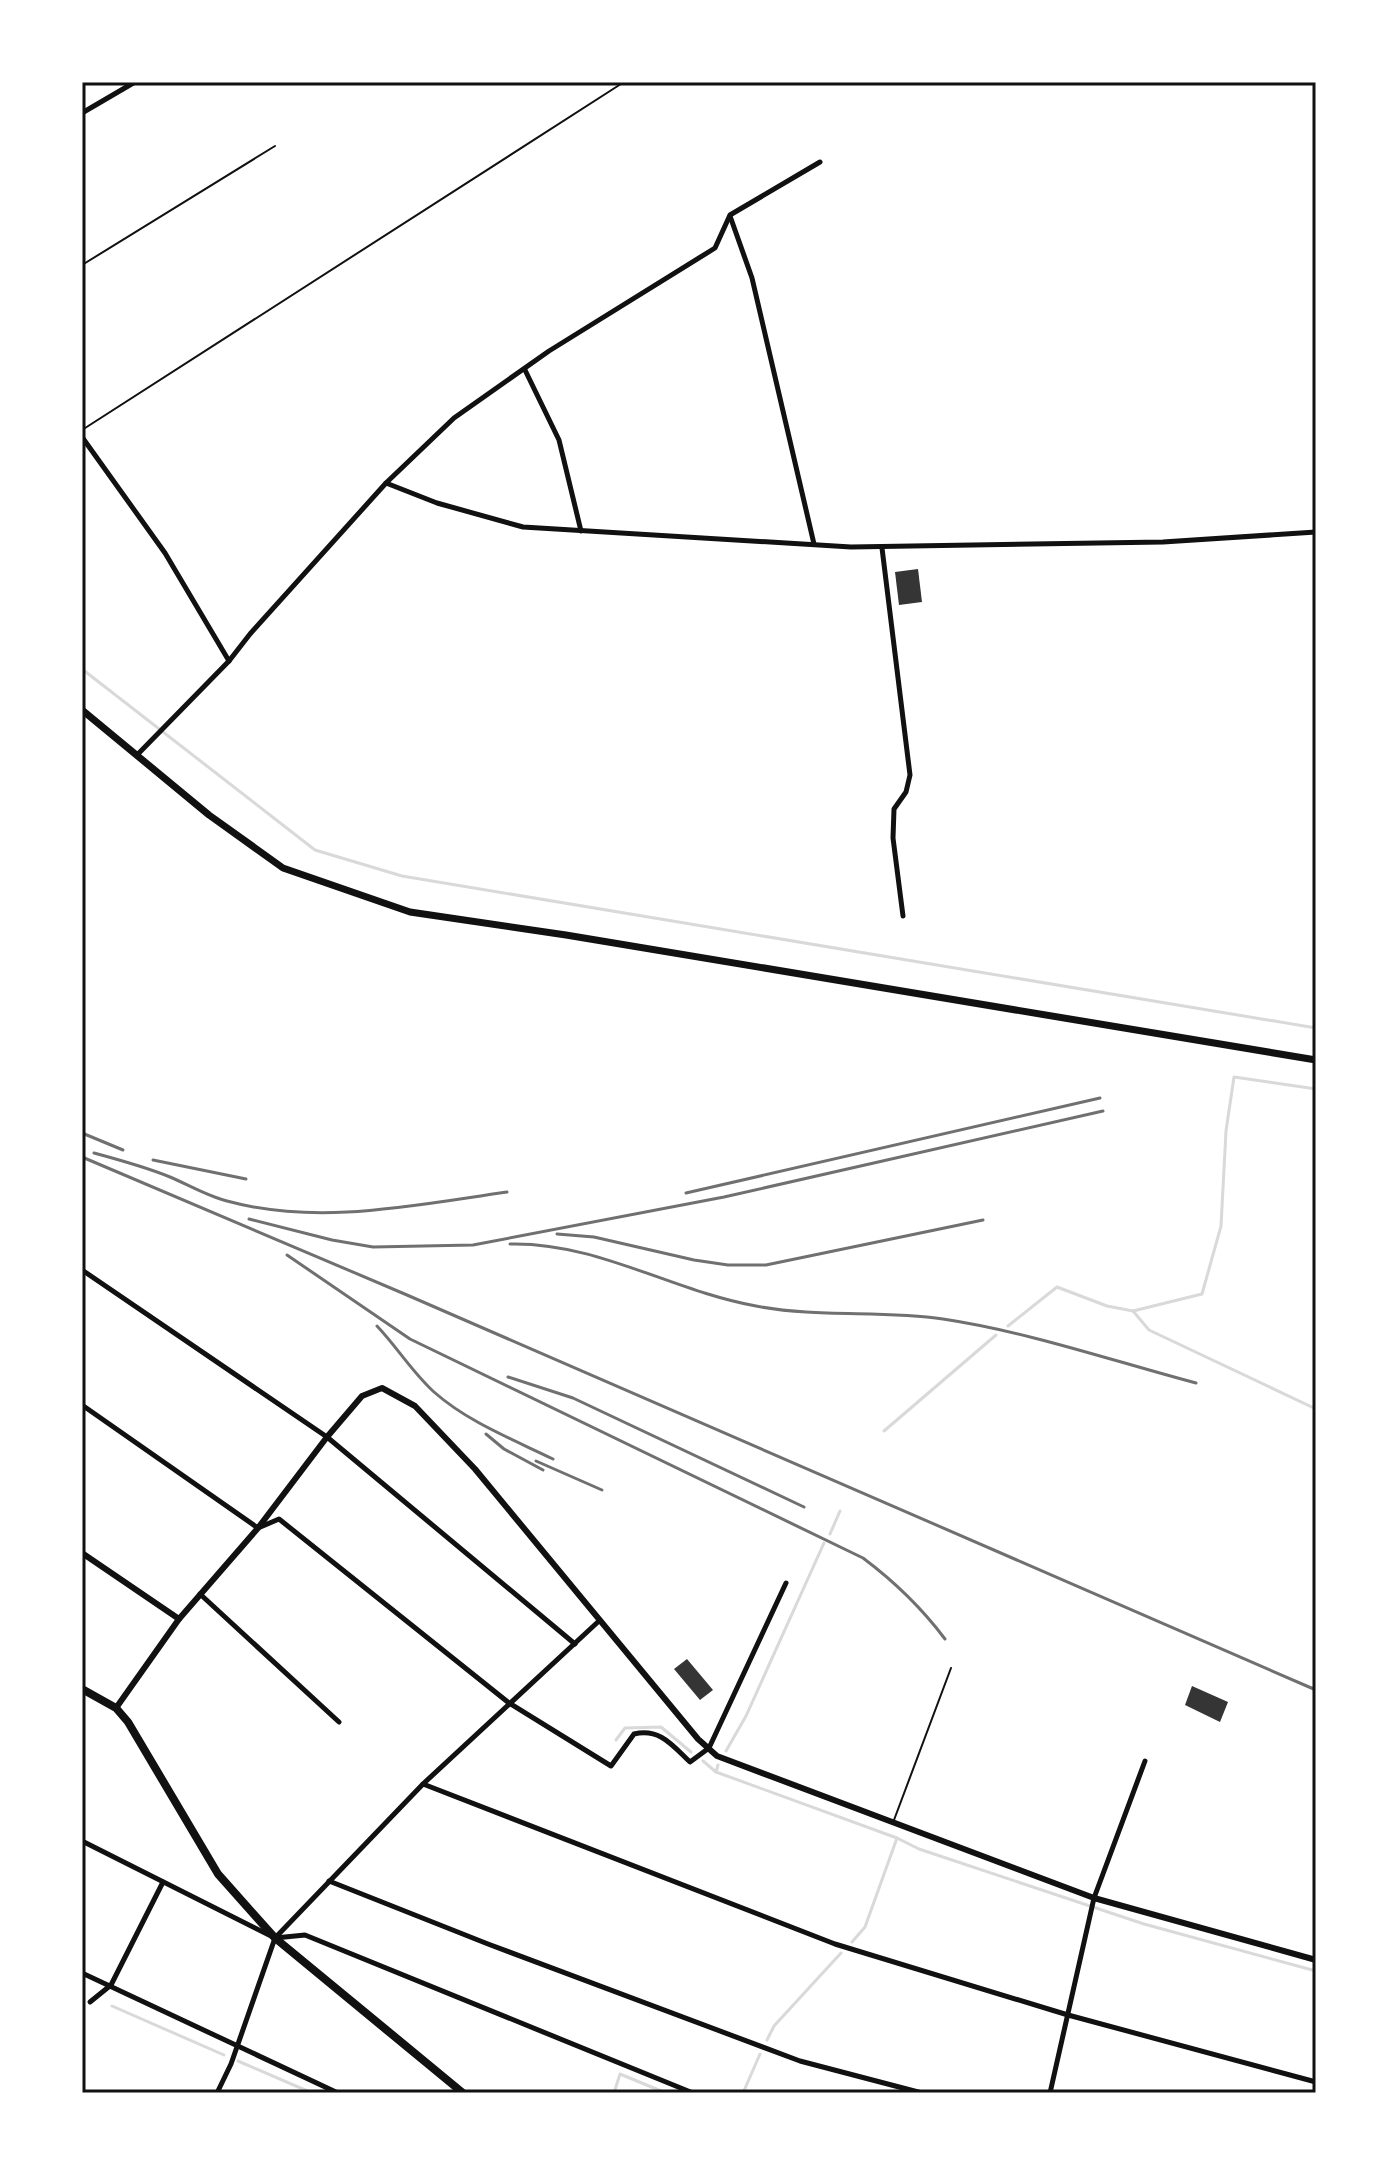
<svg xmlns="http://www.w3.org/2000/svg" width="1398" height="2175" viewBox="0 0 1398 2175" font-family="'Fira Sans',sans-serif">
  <rect width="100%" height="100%" fill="#fff"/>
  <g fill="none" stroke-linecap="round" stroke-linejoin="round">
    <g stroke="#d9d9d9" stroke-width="3">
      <polyline points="82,669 315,850 402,876 1316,1028"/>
      <polyline points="1133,1311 1149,1330 1316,1409"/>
      <polyline points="1008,1326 1057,1287 1107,1306 1133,1311 1202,1294 1221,1226 1226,1131 1234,1077 1316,1089"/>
      <polyline points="884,1431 996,1335"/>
      <polyline points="830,1534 840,1511"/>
      <polyline points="616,1740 625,1728 661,1727 691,1752"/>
      <polyline points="726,1751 746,1716 824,1543"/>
      <polyline points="703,1761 716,1772"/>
      <polyline points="718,1765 716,1772 897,1838 865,1927 852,1942"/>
      <polyline points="897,1838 919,1849 1144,1924 1316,1971"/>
      <polyline points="112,2006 224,2055"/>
      <polyline points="767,2040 774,2026 841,1953"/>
      <polyline points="238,2061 312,2093"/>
      <polyline points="614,2093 620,2074 666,2093"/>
      <polyline points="743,2093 760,2054"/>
    </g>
  </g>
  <g fill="#353535">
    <polygon points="918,569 922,602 899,605 895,572"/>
    <polygon points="687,1659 713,1690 700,1700 674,1669"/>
    <polygon points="1192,1686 1228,1702 1220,1722 1185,1705"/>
  </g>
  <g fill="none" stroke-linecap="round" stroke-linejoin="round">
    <g stroke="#111" stroke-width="2">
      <polyline points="82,265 275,146"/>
      <polyline points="82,430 624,82"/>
      <polyline points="894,1820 951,1668"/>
    </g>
    <g stroke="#111" stroke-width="5">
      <polyline points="82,113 135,82"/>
      <polyline points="730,216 752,278 814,544"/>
      <polyline points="525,370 559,440 581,531"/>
      <polyline points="82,437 165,553 229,661"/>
      <polyline points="386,483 437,503 523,527 851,547 1163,542 1316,532"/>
      <polyline points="882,548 910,775 906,792 894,809 893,838 903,916"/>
      <polyline points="138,754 229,661 250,634 386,483 454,418 549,351 715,248 730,215 820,162"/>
      <polyline points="82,1270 327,1437 575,1644"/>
      <path d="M 82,1405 L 258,1528 L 279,1519 L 509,1703 L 611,1766 L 634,1734 C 660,1728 672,1745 690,1762 L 709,1748 L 786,1583"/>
      <polyline points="200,1594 339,1722"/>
      <polyline points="423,1784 835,1944 1068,2015 1316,2082"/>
      <polyline points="82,1841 275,1938 305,1935 693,2093"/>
      <polyline points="329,1881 488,1944 800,2061 922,2093"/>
      <polyline points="82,1973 338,2093"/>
      <polyline points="90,2002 111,1985 163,1882"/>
      <polyline points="217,2093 231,2064 275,1938 423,1784 600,1620"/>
      <polyline points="1050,2093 1094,1898 1145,1761"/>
    </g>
    <g stroke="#111" stroke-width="6">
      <polyline points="82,1553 179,1619"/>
      <polyline points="116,1708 179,1619 258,1528 327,1437 362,1396 382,1388 415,1406 475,1469 698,1739 717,1756 1094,1898 1316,1960"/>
    </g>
    <polyline stroke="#111" stroke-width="7" points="82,710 209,815 283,868 410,912 566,935 1316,1060"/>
    <polyline stroke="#111" stroke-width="8" points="82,1689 116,1708 128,1722 218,1874 275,1938 463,2093"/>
    <g stroke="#707070" stroke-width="3">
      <polyline points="82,1133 123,1150"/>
      <path d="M 94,1153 C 120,1160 146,1167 170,1177 C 189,1185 207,1196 227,1201 C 318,1226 415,1205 507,1192"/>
      <polyline points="82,1157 407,1295 1316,1690"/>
      <polyline points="153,1160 246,1179"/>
      <polyline points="686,1193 1100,1098"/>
      <polyline points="249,1219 332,1240 373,1247 473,1245 724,1197 1103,1111"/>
      <polyline points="557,1234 594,1237 694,1260 728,1265 766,1265 983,1220"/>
      <path d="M 510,1244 C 597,1242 672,1291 756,1306 C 817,1318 881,1310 943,1319 C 1029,1332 1113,1361 1196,1383"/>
      <path d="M 287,1255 L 410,1339 L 863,1558 C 895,1582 921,1607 945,1639"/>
      <path d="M 377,1326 C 397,1347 412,1372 434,1392 C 468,1422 512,1439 553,1459"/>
      <polyline points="508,1377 573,1398 804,1507"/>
      <polyline points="486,1434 504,1449 543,1470"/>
      <polyline points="536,1461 602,1490"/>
    </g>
  </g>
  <rect width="1398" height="2175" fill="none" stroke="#ffffff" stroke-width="168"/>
  <rect x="84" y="84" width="1230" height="2007" fill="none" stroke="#111" stroke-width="3"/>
</svg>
